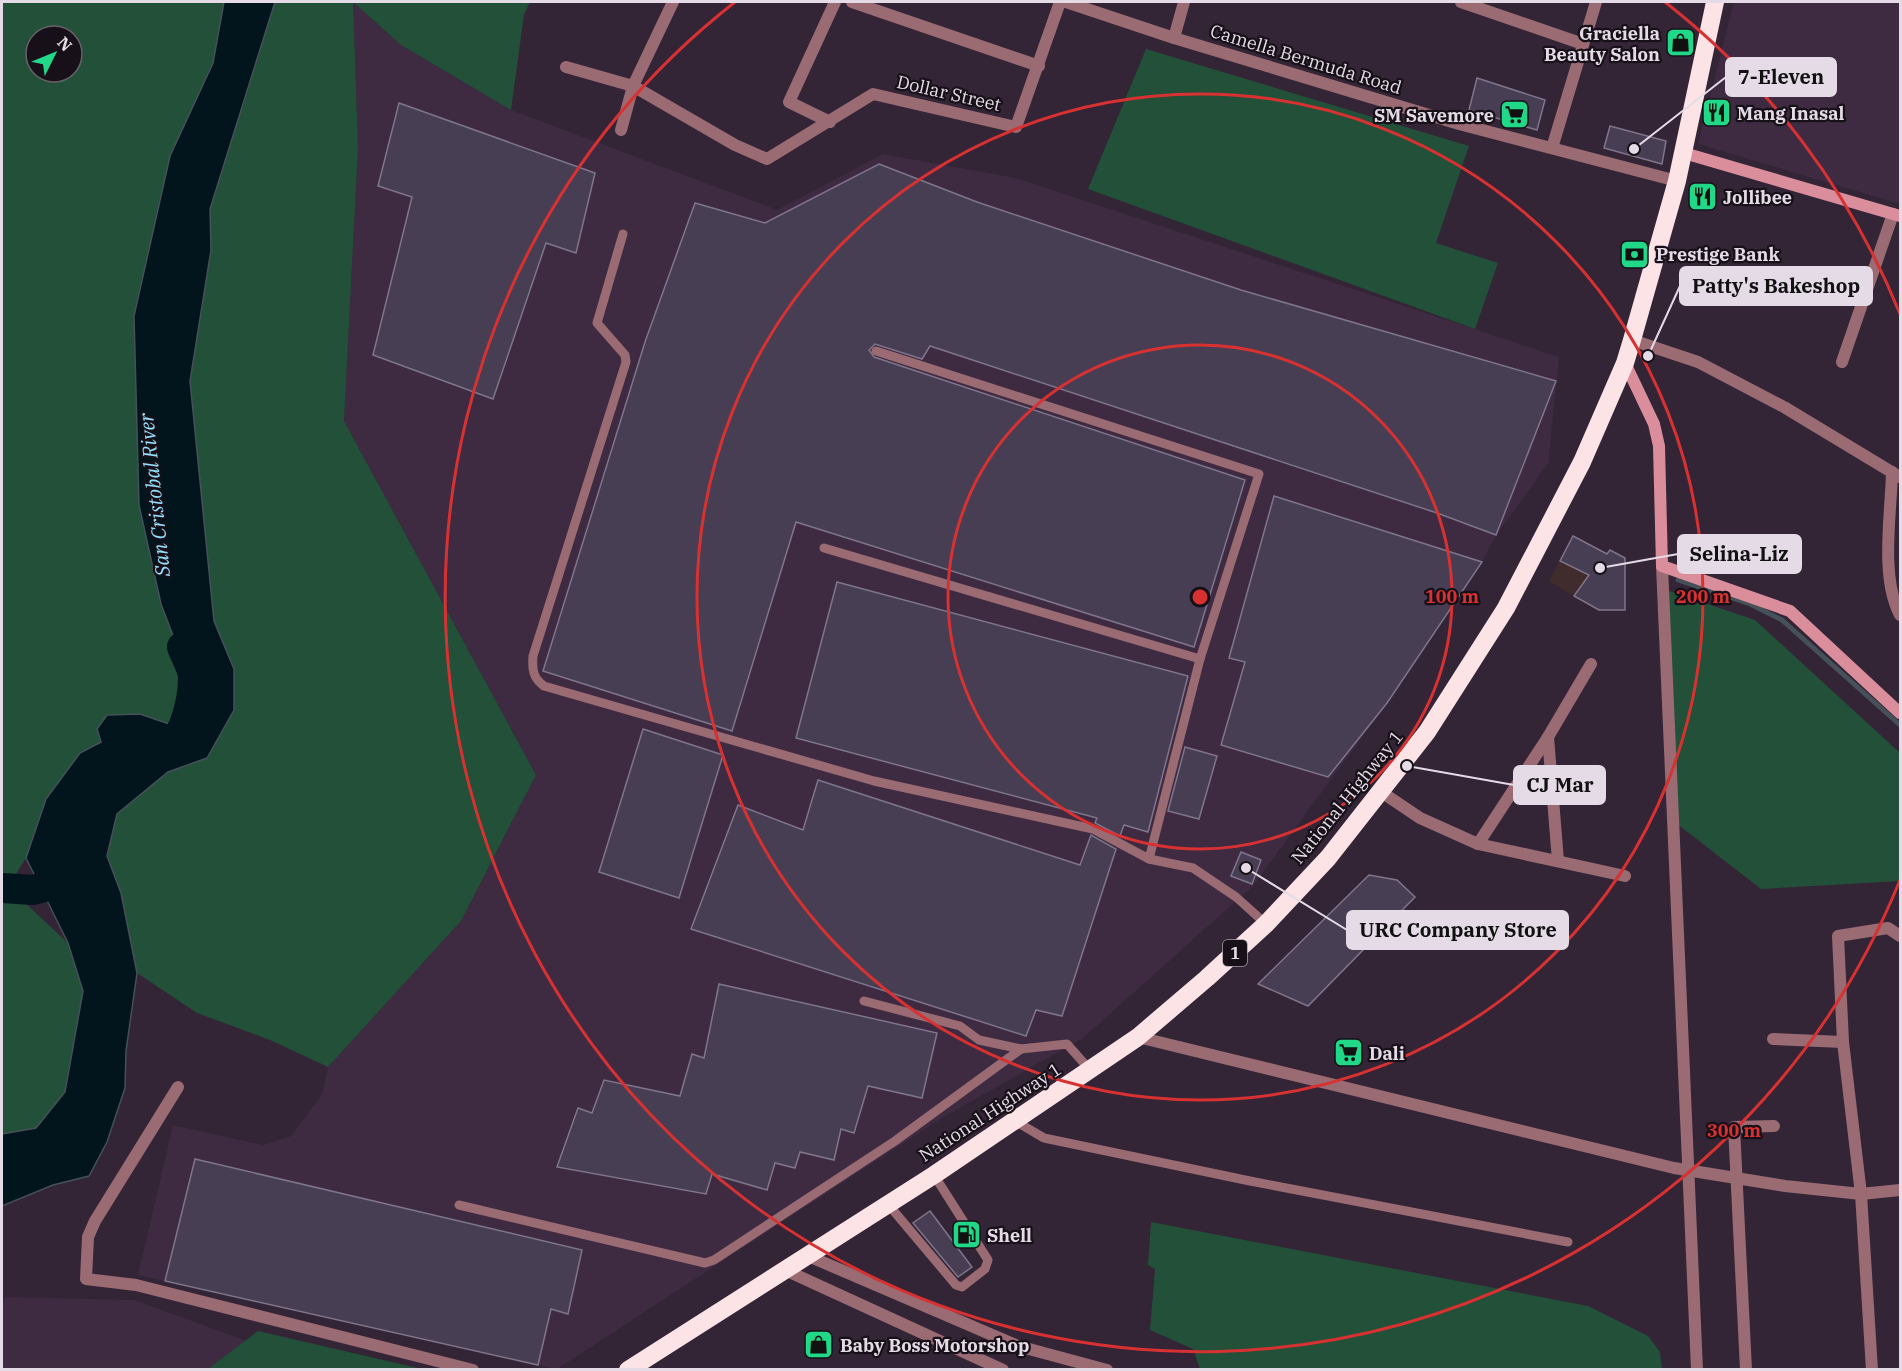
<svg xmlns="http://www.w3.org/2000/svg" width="1902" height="1371" viewBox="0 0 1902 1371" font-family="'IBM Plex Serif',serif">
  <rect width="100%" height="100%" fill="#332436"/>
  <g fill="#3e2b42">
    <polygon points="353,2 401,45 511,110 777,210 883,154 1016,178 1559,357 1548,464 1496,535 1482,562 1387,703 1253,886 1083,1038 942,1118 557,1369 138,1275 173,1125 263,1145 291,1136 322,1095 328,1067 461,921 536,775 344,421 358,148"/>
    <polygon points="1734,2 1900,2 1900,204 1698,144"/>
    <polygon points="8,1297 134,1300 247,1341 208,1369 2,1370 2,1299"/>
  </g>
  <polygon fill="#402c2d" points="1573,536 1607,554 1610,550 1625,558 1625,610 1596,610 1549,581"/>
  <g fill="#225039" fill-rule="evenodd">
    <path d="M 2,2 L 224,2 L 139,505 L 161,604 L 196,696 L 191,717 L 172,725 L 140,714 L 101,742 L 80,753 L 46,799 L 26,858 L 8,887 L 68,943 L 83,991 L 65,1092 L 36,1128 L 2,1134 ZM 36,36 L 72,36 L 72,72 L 36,72 Z"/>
    <polygon points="275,2 530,2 524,15 511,110 401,45 353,2 358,148 344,421 536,775 461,921 328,1067 270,1040 197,1013 137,973 121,893 107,856 117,814 168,772 207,758 234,669 214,621 190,381 211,250 210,209"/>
    <polygon points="1146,49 1469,146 1436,243 1498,263 1475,329 1088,189"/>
    <polygon points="1666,590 1755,620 1900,753 1900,881 1761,889 1672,820"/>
    <polygon points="1151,1222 1588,1306 1648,1336 1660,1352 1662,1369 1200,1369 1193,1349 1150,1330 1155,1269 1148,1265"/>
    <polygon points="258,1331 422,1369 208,1369"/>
  </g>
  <polygon fill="#02151d" stroke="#465059" stroke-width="1.5" points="224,2 275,2 210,209 211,250 190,381 214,621 234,669 234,710 207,758 168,772 117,814 107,856 121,893 137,973 126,1051 125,1088 107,1142 89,1176 53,1185 2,1206 2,1134 36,1128 65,1092 83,991 68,943 26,858 46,799 80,753 101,742 97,729 107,715 140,714 172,725 191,717 196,696 161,604 139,505 134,316 170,156 213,63"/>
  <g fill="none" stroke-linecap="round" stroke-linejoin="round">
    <polyline stroke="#465059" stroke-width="5" points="1678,580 1750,604 1782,620 1900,725"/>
    <g stroke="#02151d" stroke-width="30">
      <path d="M 161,750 C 184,746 193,698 193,678 C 193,668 185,656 182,647"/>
      <polyline points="2,888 33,890 59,883"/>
    </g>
  </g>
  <g fill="#473e53" stroke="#7f758c" stroke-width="1.5">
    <polygon points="1477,78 1545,100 1537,130 1469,110"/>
    <polygon points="399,103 595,173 576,253 546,243 493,399 373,355 412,197 378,186"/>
    <polygon points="1610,126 1666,141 1662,164 1604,148"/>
    <polygon points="879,164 977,202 1241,290 1556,381 1496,535 1437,513 930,346 922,359 875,344 869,350 874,357 1245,480 1194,647 796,522 732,731 543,671 645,342 695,203 765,223"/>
    <polygon points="1274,496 1482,562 1387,703 1328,777 1221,745 1245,662 1229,658"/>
    <polygon points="1573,536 1607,554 1610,550 1625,558 1625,610 1599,610 1574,596 1589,575 1560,561"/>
    <polygon points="837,582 1188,676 1148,832 1124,825 1120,836 1095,823 1097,818 796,738"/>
    <polygon points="643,729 723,755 679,898 599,872"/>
    <polygon points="1185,747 1217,756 1199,819 1168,811"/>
    <polygon points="818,780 1080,865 1091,835 1116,849 1062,1016 1036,1010 1026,1036 691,929 738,805 803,830"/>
    <polygon points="1241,852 1261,860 1252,884 1231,876"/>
    <polygon points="1369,875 1397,880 1415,897 1308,1006 1258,984"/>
    <polygon points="719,984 937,1033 922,1098 868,1086 854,1133 841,1129 834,1160 800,1152 795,1168 775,1163 767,1190 712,1174 706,1194 557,1167 578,1108 592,1113 604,1080 680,1096 692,1054 704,1058"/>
    <polygon points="195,1159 582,1250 568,1314 551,1309 538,1365 165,1281"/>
    <polygon points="930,1211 972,1267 958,1277 913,1223"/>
  </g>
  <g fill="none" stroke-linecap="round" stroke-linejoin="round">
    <g stroke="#9a6b73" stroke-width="9">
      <path d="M 623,234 L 597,323 L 625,355 L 626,362 L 533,656 C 532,670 533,678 544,686 L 874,781 L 1093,829 L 1149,859 L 1193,868 L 1236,897 L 1266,924"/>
      <polyline points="876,351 1259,474 1200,659 1149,859"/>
      <polyline points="824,548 1200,659"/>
      <polyline points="864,1001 960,1026 979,1040 1021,1049 1067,1044 1090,1070"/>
      <polyline points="1015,1121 1044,1138 1250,1181 1568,1242"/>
      <polyline points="887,1203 956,1285 962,1287 985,1269 988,1260 934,1175"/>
      <polyline points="459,1205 705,1263 714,1260 895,1141 1021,1049"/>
    </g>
    <g stroke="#9a6b73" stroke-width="12">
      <polyline points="852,2 1039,66"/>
      <polyline points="1066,2 1174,38 1459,124 1677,181"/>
      <polyline points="1461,2 1583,44"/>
      <polyline points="1174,38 1184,2"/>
      <polyline points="566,67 633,86 735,145 767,159 873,94 1016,127 1060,2"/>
      <polyline points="830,122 789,102 835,2"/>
      <polyline points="621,130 633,86 673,2"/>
      <polyline points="1552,148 1596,2"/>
      <polyline points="1632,340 1698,362 1784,407 1900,477"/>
      <polyline points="1842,362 1893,214"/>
      <path d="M 1892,472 C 1891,515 1880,577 1900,615"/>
      <polyline points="1662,566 1697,1370"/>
      <polyline points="1548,737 1558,861"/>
      <polyline points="1380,791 1420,818 1478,844 1625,876"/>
      <polyline points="1478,844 1548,737 1591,664"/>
      <polyline points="1138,1037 1674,1168 1785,1186 1861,1194 1900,1190"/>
      <polyline points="1773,1039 1843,1042"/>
      <polyline points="178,1087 95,1221 88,1237 86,1279 136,1285 473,1370"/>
      <polyline points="806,1255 1018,1346 1107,1370"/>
      <polyline points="783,1269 1003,1370"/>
      <polyline points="1746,1370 1734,1127 1774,1126"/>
      <polyline points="1872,1370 1861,1194 1843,1042 1838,936 1888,928 1900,936"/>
    </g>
    <g stroke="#da8e9c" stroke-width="12">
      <polyline points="1684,153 1900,216"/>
      <polyline points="1625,363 1654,424 1659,446 1662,566 1790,611 1900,713"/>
    </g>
    <polyline stroke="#fbe3e6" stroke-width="18" points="628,1370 934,1175 1138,1037 1207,978 1266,924 1328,858 1427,732 1506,608 1582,462 1625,363 1632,340 1677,181 1715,2"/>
  </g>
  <g fill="none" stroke="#d73132" stroke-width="3">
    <circle cx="1200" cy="597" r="252"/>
    <circle cx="1200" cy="597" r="503"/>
    <path d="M1900 880A755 755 0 1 1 735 2M1665 2A755 755 0 0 1 1900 314"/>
  </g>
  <defs>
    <symbol id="shop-square" viewBox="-11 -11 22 22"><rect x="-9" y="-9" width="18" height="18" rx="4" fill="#20d887" stroke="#171018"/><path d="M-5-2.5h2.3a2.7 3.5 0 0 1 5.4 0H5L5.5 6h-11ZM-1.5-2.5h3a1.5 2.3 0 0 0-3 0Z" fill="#111"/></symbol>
    <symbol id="restaurant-square" viewBox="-11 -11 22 22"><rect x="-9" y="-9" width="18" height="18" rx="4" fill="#20d887" stroke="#171018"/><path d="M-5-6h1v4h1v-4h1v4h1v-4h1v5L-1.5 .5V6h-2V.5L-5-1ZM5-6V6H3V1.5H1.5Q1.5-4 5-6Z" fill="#111"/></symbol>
    <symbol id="supermarket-square" viewBox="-11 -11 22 22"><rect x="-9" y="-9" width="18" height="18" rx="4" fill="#20d887" stroke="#171018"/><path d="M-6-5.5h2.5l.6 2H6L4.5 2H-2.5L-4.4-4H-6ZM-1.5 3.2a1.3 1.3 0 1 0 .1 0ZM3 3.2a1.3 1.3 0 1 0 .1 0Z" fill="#111"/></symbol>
    <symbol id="bank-square" viewBox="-11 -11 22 22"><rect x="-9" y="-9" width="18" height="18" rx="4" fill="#20d887" stroke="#171018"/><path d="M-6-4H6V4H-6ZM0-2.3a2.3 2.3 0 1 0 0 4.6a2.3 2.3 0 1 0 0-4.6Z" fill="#111"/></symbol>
    <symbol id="fuel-square" viewBox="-11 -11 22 22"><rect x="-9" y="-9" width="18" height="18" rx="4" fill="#20d887" stroke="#171018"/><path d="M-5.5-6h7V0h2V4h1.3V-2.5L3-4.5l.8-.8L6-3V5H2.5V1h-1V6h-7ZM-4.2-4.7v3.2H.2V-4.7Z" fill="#111"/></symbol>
  </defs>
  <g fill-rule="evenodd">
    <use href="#shop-square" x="1664" y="26" width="33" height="33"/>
    <use href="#restaurant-square" x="1700" y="96" width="33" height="33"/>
    <use href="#supermarket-square" x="1498" y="98" width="33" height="33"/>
    <use href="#restaurant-square" x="1686" y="180" width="33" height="33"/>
    <use href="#bank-square" x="1618" y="238" width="33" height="33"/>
    <use href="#supermarket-square" x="1332" y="1036" width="33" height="33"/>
    <use href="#fuel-square" x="950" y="1218" width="33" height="33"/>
    <use href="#shop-square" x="802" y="1328" width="33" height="33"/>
  </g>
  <g text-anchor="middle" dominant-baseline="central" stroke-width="4.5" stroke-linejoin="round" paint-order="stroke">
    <rect fill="#171018" stroke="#a69ea8" stroke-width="1.5" x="1223" y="940" width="24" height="26" rx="4.5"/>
    <g font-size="16" font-weight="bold" fill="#e4dbe6">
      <text x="1235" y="953">1</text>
    </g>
    <g font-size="18" font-weight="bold" fill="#e4dbe6" stroke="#171018" text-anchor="start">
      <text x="1660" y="33" text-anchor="end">Graciella<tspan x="1660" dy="21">Beauty Salon</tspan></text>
      <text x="1737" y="113">Mang Inasal</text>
      <text x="1494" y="115" text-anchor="end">SM Savemore</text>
      <text x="1723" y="197">Jollibee</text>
      <text x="1656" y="254">Prestige Bank</text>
      <text x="1369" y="1053">Dali</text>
      <text x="987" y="1235">Shell</text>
      <text x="840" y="1345">Baby Boss Motorshop</text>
    </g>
    <g font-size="18" fill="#e4dbe6" stroke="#171018">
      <text transform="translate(1306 59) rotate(17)">Camella Bermuda Road</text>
      <text transform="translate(949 93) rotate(13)">Dollar Street</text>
      <text transform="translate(1347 797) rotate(-51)">National Highway 1</text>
      <text transform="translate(990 1112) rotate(-33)">National Highway 1</text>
    </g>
    <g font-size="20" font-style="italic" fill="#95e0ff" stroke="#171018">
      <text transform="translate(154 495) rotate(-96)">San Cristobal River</text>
    </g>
  </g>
  <circle cx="1200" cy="597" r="9" fill="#d73132" stroke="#171018" stroke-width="3"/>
  <g font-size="18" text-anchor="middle" font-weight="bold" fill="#d73132" stroke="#171018" stroke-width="4.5" stroke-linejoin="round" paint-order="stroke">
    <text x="1452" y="603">100 m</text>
    <text x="1703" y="603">200 m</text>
    <text x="1734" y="1137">300 m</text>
  </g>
  <path fill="none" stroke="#e4dbe6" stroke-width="2" d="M1634 149L1726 77M1648 356L1680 286M1600 568L1678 554M1407 766L1514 785M1246 868L1347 930"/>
  <g fill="#e4dbe6" stroke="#171018" stroke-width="2">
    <circle cx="1634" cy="149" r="6"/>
    <circle cx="1648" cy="356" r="6"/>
    <circle cx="1600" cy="568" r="6"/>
    <circle cx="1407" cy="766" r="6"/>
    <circle cx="1246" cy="868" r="6"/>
  </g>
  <g fill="#e4dbe6" stroke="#e4dbe6" stroke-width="2">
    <rect x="1726" y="58" width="110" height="38" rx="6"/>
    <rect x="1680" y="267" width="192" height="38" rx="6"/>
    <rect x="1678" y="535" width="123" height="38" rx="6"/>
    <rect x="1514" y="766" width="91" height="38" rx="6"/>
    <rect x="1347" y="911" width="221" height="38" rx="6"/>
  </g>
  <g font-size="20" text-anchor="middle" font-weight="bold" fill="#111">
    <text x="1781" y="84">7-Eleven</text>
    <text x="1776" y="293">Patty's Bakeshop</text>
    <text x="1739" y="561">Selina-Liz</text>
    <text x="1560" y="792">CJ Mar</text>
    <text x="1458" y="937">URC Company Store</text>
  </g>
  <rect width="1902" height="1371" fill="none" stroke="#e4dbe6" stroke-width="6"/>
  <g transform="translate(54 54) rotate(47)"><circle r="28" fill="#171018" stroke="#69616a" stroke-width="1.5"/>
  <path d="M0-4.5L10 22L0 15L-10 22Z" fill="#20d887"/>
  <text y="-9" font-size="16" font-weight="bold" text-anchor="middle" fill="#e4dbe6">N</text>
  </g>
</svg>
